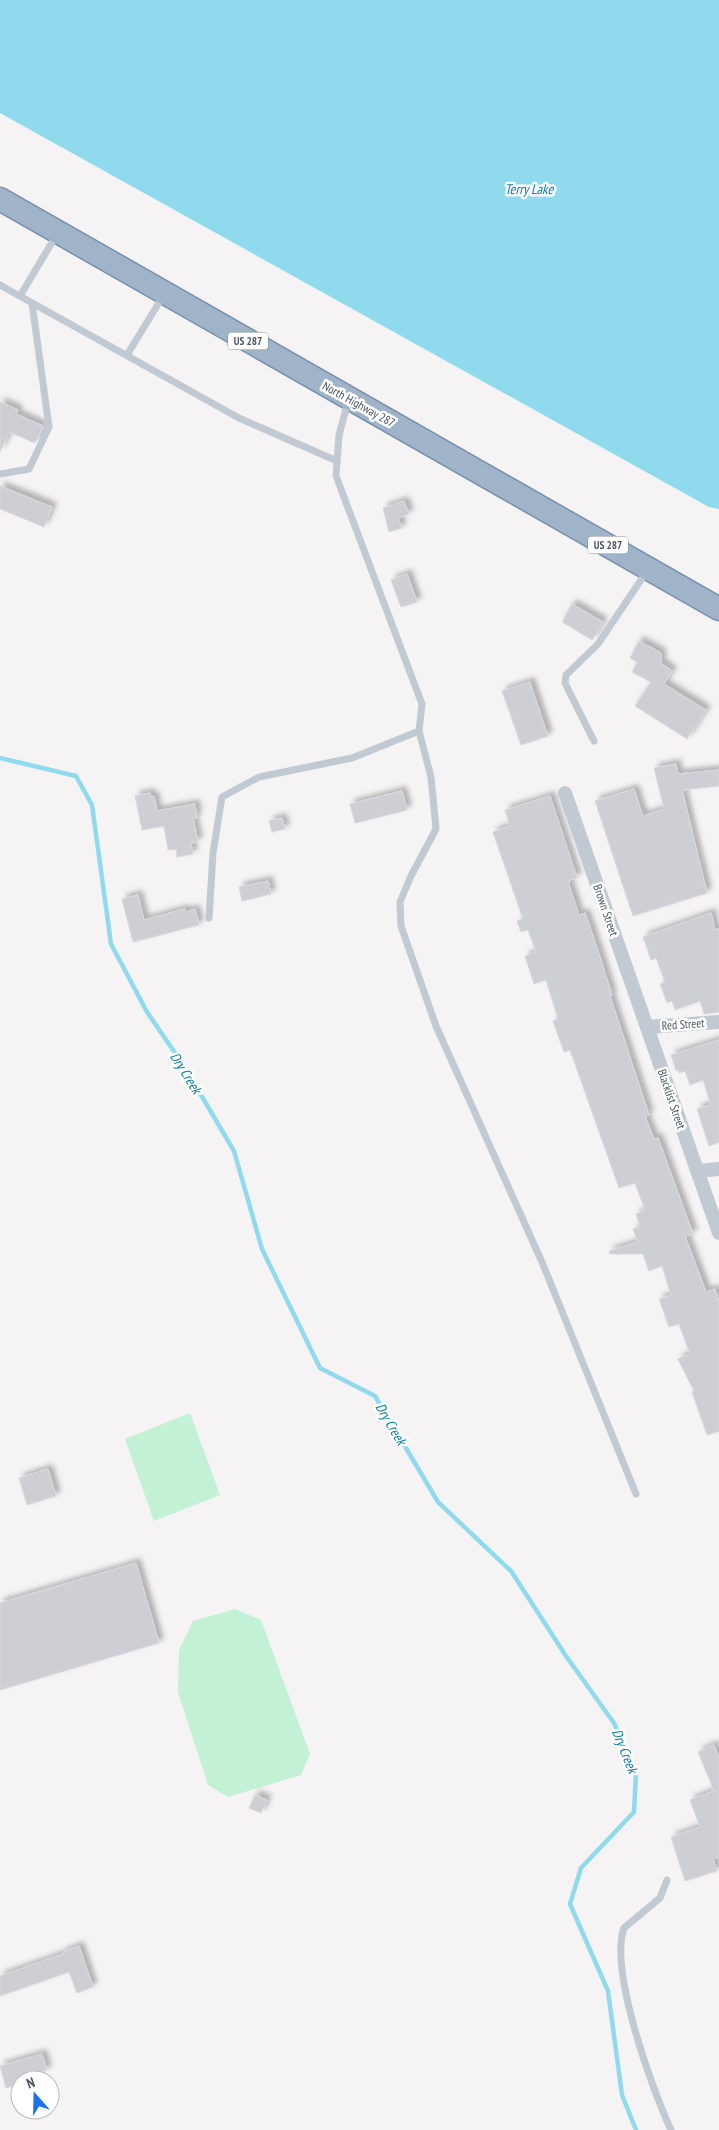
<svg xmlns="http://www.w3.org/2000/svg" width="719" height="2130" viewBox="0 0 719 2130" font-family="'PT Sans Narrow',sans-serif">
  <defs>
    <filter id="shadow"><feDropShadow dx="4.5" dy="-4.5" stdDeviation="2.5" flood-color="#0004"/></filter>
  </defs>
  <rect width="100%" height="100%" fill="#f5f3f3"/>
  <g fill="#c3f1d5">
    <polygon points="190,1413 220,1495 154,1521 125,1439"/>
    <polygon points="235,1609 261,1620 310,1754 301,1775 228,1797 208,1785 178,1692 179,1650 193,1621"/>
  </g>
  <polygon fill="#90daee" points="0,0 719,0 719,509 709,507 0,113"/>
  <g fill="none" stroke-linecap="round" stroke-linejoin="round">
    <polyline stroke="#90daee" stroke-width="4.5" points="0,758 76,776 92,805 111,944 147,1012 184,1066 234,1151 262,1249 320,1368 375,1396 438,1502 511,1571 566,1656 614,1723 636,1773 634,1812 581,1868 570,1904 608,1991 622,2095 636,2130"/>
  </g>
  <g fill="#cdcfd5" stroke="#d7d9de" filter="url(#shadow)">
    <polygon points="0,402 18,410 16,414 43,426 35,443 9,432 0,452"/>
    <polygon points="0,486 52,507 44,527 0,509"/>
    <polygon points="404,501 409,514 398,518 402,528 389,532 383,508"/>
    <polygon points="407,574 417,602 401,607 391,580"/>
    <polygon points="572,604 603,622 592,640 562,622"/>
    <polygon points="639,641 661,653 661,663 672,671 664,684 706,710 687,739 635,706 651,682 632,672 637,662 630,658"/>
    <polygon points="530,682 548,736 521,745 502,691"/>
    <polygon points="676,764 678,774 719,770 719,786 682,790 707,893 633,916 595,801 634,789 643,816 664,809 654,768"/>
    <polygon points="402,791 407,810 355,823 350,804"/>
    <polygon points="150,793 151,797 154,796 157,811 195,804 197,818 193,818 198,842 191,843 193,854 177,857 176,849 168,850 164,826 142,830 135,796"/>
    <polygon points="550,796 577,878 569,880 569,885 579,915 585,913 597,948 612,995 610,996 649,1115 645,1116 654,1139 658,1138 693,1234 685,1236 706,1292 715,1289 719,1302 719,1431 707,1435 692,1392 694,1391 678,1359 690,1354 679,1324 669,1327 659,1299 671,1295 662,1266 649,1271 643,1254 610,1254 609,1251 638,1242 633,1229 640,1226 636,1214 645,1210 635,1183 619,1188 570,1050 564,1052 553,1021 558,1019 546,980 534,984 525,956 536,952 528,930 521,932 517,921 523,919 493,832 510,826 505,810"/>
    <polygon points="282,818 285,829 272,832 269,821"/>
    <polygon points="268,881 271,894 242,901 239,887"/>
    <polygon points="138,895 144,920 185,909 186,912 195,909 199,925 133,942 122,899"/>
    <polygon points="711,913 715,930 719,929 719,1012 704,1014 700,1001 675,1010 672,1001 667,1003 660,984 665,982 656,958 651,960 643,937"/>
    <polygon points="719,1040 719,1142 709,1146 697,1109 711,1105 703,1080 690,1085 685,1071 679,1073 678,1070 676,1071 671,1055"/>
    <polygon points="48,1469 56,1496 27,1505 19,1478"/>
    <polygon points="136,1563 159,1643 0,1690 0,1603"/>
    <polygon points="714,1745 719,1758 719,1857 713,1859 717,1871 685,1881 671,1837 700,1827 690,1800 714,1791 698,1752"/>
    <polygon points="255,1795 267,1800 261,1813 249,1808"/>
    <polygon points="79,1946 93,1987 77,1993 69,1972 0,1996 0,1976 63,1954 63,1952"/>
    <polygon points="42,2054 47,2070 34,2075 35,2077 20,2080 20,2084 6,2088 0,2066"/>
  </g>
  <g fill="none" stroke-linecap="round" stroke-linejoin="round">
    <defs>
      <polyline id="trunk" points="0,199 719,609"/>
    </defs>
    <use href="#trunk" stroke="#7690ad" stroke-width="25"/>
    <g stroke="#c1cad2" stroke-width="7">
      <polyline points="0,285 239,418 337,461"/>
      <polyline points="20,296 57,234"/>
      <polyline points="127,355 163,296"/>
      <polyline points="0,474 29,469 49,427 32,303"/>
      <polyline points="419,731 431,777 436,829 411,876 400,902 401,926 436,1026 542,1262 636,1494"/>
      <polyline points="594,741 565,683 566,675 598,644 647,571"/>
      <polyline points="209,918 213,853 222,797 259,777 352,758 419,731 422,704 336,476 339,435 348,402"/>
      <path d="M 667,1880 L 660,1898 L 624,1928 C 609,1970 652,2089 671,2130"/>
    </g>
    <g stroke="#c1cad2" stroke-width="14">
      <polyline points="565,793 719,1233"/>
      <polyline points="647,1027 719,1022"/>
      <polyline points="697,1171 719,1169"/>
    </g>
    <use href="#trunk" stroke="#9fb4c9" stroke-width="22"/>
  </g>
  <g text-anchor="middle" dominant-baseline="central" stroke-width="5" stroke-linejoin="round" paint-order="stroke">
    <g fill="#fff" stroke="#808990" stroke-width="1">
      <rect x="228" y="332.5" width="40" height="17" rx="4"/>
      <rect x="588" y="536.5" width="40" height="17" rx="4"/>
    </g>
    <g font-size="11" font-weight="bold" fill="#4a5661">
      <text x="248" y="341">US 287</text>
      <text x="608" y="545">US 287</text>
    </g>
    <g font-size="12" fill="#4a5661" stroke="#fff">
      <text transform="translate(359 404) rotate(29)">North Highway 287</text>
      <text transform="translate(606 910) rotate(71)">Brown Street</text>
      <text transform="translate(683 1024) rotate(-4)">Red Street</text>
      <text transform="translate(672 1099) rotate(71)">Blacklist Street</text>
    </g>
    <g font-size="14" font-style="italic" fill="#0c7c9b" stroke="#fff">
      <text x="529" y="189">Terry Lake</text>
      <text transform="translate(186 1073) rotate(58)">Dry Creek</text>
      <text transform="translate(391 1424) rotate(59)">Dry Creek</text>
      <text transform="translate(625 1751) rotate(68)">Dry Creek</text>
    </g>
  </g>
  <g transform="translate(35 2095) rotate(340)"><circle r="24" fill="#ffffff" stroke="#b7bbc0"/>
  <path d="M0-4L9 19L0 12L-9 19Z" fill="#1a73e8"/>
  <text y="-8" font-size="14" font-weight="bold" text-anchor="middle" fill="#4a5661">N</text>
  </g>
</svg>
